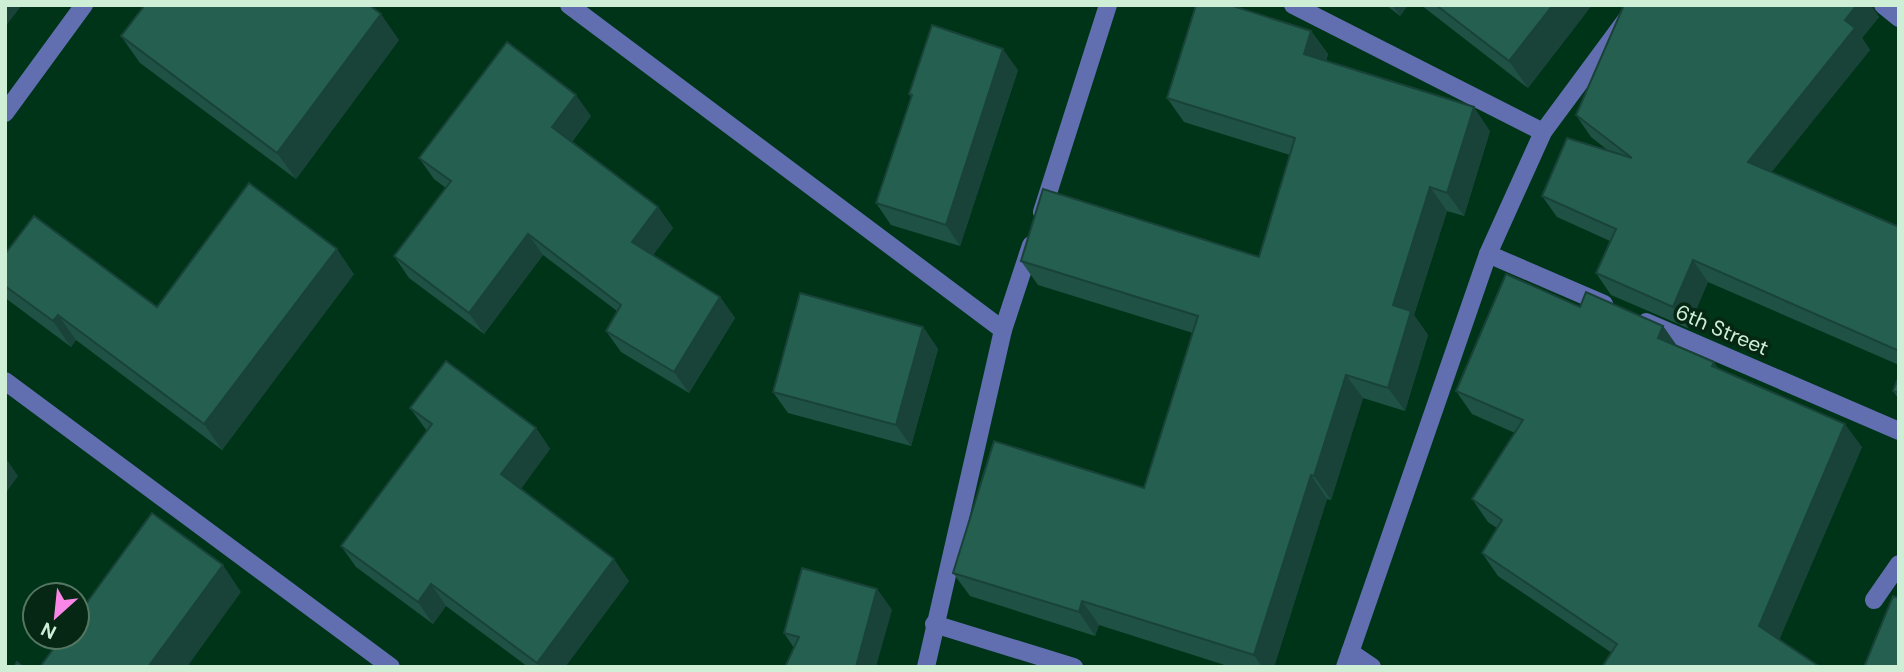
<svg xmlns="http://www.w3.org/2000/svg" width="1904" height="672" viewBox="0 0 1904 672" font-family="'DM Sans',sans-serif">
  <rect width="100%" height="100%" fill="#003418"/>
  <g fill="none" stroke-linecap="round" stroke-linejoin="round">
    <g stroke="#616fb0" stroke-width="18">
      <polyline points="569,5 1003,330"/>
      <polyline points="1293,5 1543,132"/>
      <polyline points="1883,5 1899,18"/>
      <polyline points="5,113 84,5"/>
      <polyline points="1042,212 1108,5"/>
      <polyline points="1488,254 1604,304"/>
      <polyline points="1646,322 1899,431"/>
      <polyline points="5,381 391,667"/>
      <polyline points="1874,600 1899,564"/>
      <polyline points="934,624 1074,667"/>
      <polyline points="1350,652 1372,667"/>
      <polyline points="926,667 1003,330 1031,245"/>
      <polyline points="1345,667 1488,254 1543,132 1637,5"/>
    </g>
  </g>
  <g fill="#1f5245">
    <polygon points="1386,5 1408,5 1400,16"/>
    <polygon points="1421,5 1592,5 1528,88"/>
    <polygon points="1624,5 1873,5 1872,7 1879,17 1862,38 1870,50 1771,172 1899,227 1899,365 1708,282 1688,328 1611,295 1596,273 1610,241 1557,217 1542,196 1610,152 1591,137 1576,115"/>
    <polygon points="1311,31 1328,54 1326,61 1490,131 1464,216 1447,211 1414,315 1428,335 1405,411 1363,398 1331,500 1327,499 1274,667 1231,667 1099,625 1095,636 970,596 953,573 1144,488 1193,333 1038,285 1021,261 1259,257 1290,155 1184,122 1167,98"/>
    <polygon points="121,36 399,40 296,179 140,63"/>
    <polygon points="1018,70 960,246 891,225 876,203 911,97 909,94"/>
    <polygon points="591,116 572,142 658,207 673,228 653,255 720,297 735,318 689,393 621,352 606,331 617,311 543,255 484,334 409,278 394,256 446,188 434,179 419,158"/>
    <polygon points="5,254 157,307 354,274 222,450 76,340 71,347 8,300 5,296"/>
    <polygon points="1580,307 1663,326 1677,346 1862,447 1779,640 1612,653 1498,576 1482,553 1497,528 1488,522 1472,499 1515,433 1472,414 1456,391"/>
    <polygon points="923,327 938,349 911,446 788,413 773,392"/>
    <polygon points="1899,376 1899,399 1893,391"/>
    <polygon points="410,408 536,428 550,449 520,489 629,581 565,667 528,667 446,606 433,624 356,567 341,546 427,431"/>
    <polygon points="877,589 892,610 794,648 784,633"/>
  </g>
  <g fill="#194238">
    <polygon points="5,5 22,5 5,27"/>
    <polygon points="1392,5 1408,5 1400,16"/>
    <polygon points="1553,5 1592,5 1528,88 1509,61"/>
    <polygon points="1857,5 1873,5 1872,7 1879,17 1862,38 1870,50 1763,183 1748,162 1845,20"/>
    <polygon points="381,14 399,40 296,179 277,153"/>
    <polygon points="1311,31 1328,54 1320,78 1304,54"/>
    <polygon points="1003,49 1018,70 960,246 946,225"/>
    <polygon points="576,95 591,116 567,148 552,127"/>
    <polygon points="1474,107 1490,131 1464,216 1447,193"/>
    <polygon points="1430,187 1447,211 1414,315 1428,335 1405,411 1388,388 1393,305"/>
    <polygon points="658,207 673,228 647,263 632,242"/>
    <polygon points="528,234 543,255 484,334 469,313"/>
    <polygon points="337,249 354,274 222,450 204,424"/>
    <polygon points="1693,260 1708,282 1688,328 1673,307"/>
    <polygon points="720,297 735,318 689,393 674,372"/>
    <polygon points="58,315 76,340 71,347 53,321"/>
    <polygon points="1663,326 1679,349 1658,338"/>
    <polygon points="923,327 938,349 911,446 896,425"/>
    <polygon points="1714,362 1730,385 1712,366"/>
    <polygon points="1346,375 1363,398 1331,500 1314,476"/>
    <polygon points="1845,424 1862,447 1775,649 1759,626"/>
    <polygon points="536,428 550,449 516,496 501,474"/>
    <polygon points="5,457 18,476 5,494"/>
    <polygon points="1311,475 1327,499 1274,667 1262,667 1254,655"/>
    <polygon points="614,559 629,581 565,667 539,667 537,663"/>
    <polygon points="223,565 241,592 187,667 148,667"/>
    <polygon points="431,584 446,606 433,624 418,602"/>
    <polygon points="877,589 892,610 876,667 856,667"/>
    <polygon points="1082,601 1099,625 1095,636 1079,612"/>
  </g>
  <g fill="#245f50" stroke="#194238" stroke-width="2">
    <polygon points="145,5 369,5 381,14 277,153 121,36"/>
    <polygon points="1196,5 1230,5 1311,31 1304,54 1474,107 1447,193 1430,187 1393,305 1411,311 1388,388 1346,375 1314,476 1311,475 1254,655 1082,601 1079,612 953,573 994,441 1144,488 1198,316 1021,261 1043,189 1259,257 1295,138 1167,98"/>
    <polygon points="1436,5 1553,5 1509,61"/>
    <polygon points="1624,5 1857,5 1845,20 1855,28 1748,162 1899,227 1899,351 1693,260 1673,307 1596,273 1616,229 1542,196 1567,138 1632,158 1576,115"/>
    <polygon points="932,25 1003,49 946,225 876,203 912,95 909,94"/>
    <polygon points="507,42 576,95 552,127 658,207 632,242 720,297 674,372 606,331 621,305 528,234 469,313 394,256 451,181 419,158"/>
    <polygon points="249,183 337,249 204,424 58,315 53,321 5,286 5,254 34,216 157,307"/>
    <polygon points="1506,274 1580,307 1586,292 1663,326 1658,338 1714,362 1712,366 1845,424 1759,626 1820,667 1602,667 1617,644 1482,553 1502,520 1472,499 1523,420 1456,391"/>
    <polygon points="800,293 923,327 896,425 773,392"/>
    <polygon points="446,361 536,428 501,474 614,559 537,663 431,584 418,602 341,546 432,424 410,408"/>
    <polygon points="1899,376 1899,393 1893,391"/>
    <polygon points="152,513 223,565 148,667 40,667 62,637 77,637 77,616"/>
    <polygon points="802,568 877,589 856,667 785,667 799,637 784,633"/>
    <polygon points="1893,596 1899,598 1899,667 1864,667"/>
    <polygon points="17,662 23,667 14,667"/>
  </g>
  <g text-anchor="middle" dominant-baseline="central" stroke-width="7" stroke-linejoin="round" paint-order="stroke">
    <g font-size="21" fill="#ceeed6" stroke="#052713">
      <text transform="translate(1722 330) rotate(23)">6th Street</text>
    </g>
  </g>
  <rect width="1904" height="672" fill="none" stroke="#ceeed6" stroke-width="14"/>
  <g transform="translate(56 616) rotate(207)"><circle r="33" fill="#052713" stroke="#557761" stroke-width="2"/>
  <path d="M0-5L12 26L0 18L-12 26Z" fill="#fa87e7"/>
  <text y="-10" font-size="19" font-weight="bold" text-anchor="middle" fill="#ceeed6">N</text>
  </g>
</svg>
